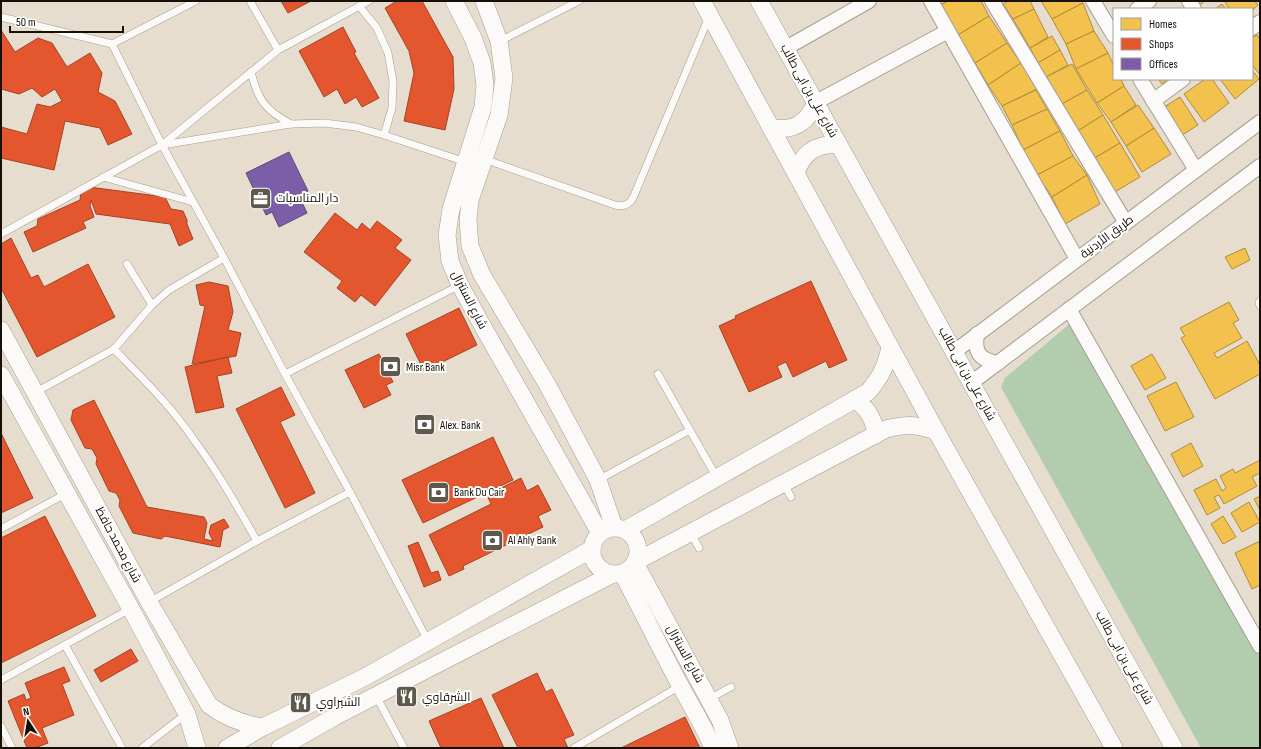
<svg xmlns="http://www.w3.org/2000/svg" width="1261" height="749" viewBox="0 0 1261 749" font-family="'Sofia Sans Condensed',Cairo,sans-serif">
  <rect width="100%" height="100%" fill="#e6ddce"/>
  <polygon fill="#b2ccae" points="1072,322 1260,656 1260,748 1201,748 1001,387 1005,378"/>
  <g fill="#f2c14e" stroke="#b08c39">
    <polygon points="938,1 948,1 941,5"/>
    <polygon points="948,1 981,1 989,16 958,35 941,5"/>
    <polygon points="1008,1 1030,1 1034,9 1013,19 1003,4"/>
    <polygon points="1041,1 1082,1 1083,3 1052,19"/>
    <polygon points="1194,1 1205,1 1198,6"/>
    <polygon points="1228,1 1255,1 1258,5 1252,11 1252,9 1230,9 1225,3"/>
    <polygon points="1083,3 1094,31 1066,44 1052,19"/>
    <polygon points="1222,4 1226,9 1215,9"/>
    <polygon points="1034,9 1048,37 1030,48 1013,19"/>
    <polygon points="989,16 1007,43 975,63 958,35"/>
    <polygon points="1094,31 1108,53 1076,69 1066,44"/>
    <polygon points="1257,35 1260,39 1260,75 1252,65 1252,38"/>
    <polygon points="1052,36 1060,50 1038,63 1030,48"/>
    <polygon points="1007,43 1021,63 988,85 975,63"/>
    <polygon points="1060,50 1068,65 1046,77 1038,63"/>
    <polygon points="1108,53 1114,66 1114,79 1121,79 1124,86 1097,103 1076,69"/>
    <polygon points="1021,63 1037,89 1002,106 988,85"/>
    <polygon points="1072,64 1087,90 1060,105 1046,77"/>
    <polygon points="1252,70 1259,79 1235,99 1220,79 1252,79"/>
    <polygon points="1158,79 1168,79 1162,84"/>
    <polygon points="1205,79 1212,79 1229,103 1204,122 1184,94"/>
    <polygon points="1124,86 1136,105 1111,122 1097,103"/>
    <polygon points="1036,90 1047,109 1012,125 1002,106"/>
    <polygon points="1087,90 1103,115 1076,132 1060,105"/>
    <polygon points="1180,97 1198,125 1179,137 1161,109"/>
    <polygon points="1138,105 1154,128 1126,146 1111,122"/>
    <polygon points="1047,109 1060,131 1023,150 1012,125"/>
    <polygon points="1103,115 1120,143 1093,159 1076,132"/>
    <polygon points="1154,128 1171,154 1142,172 1126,146"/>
    <polygon points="1060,131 1073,156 1037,175 1023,150"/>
    <polygon points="1120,143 1140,177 1113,193 1093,159"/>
    <polygon points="1073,156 1087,175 1052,197 1037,175"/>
    <polygon points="1087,175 1100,204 1065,224 1052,197"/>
    <polygon points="1245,248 1250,260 1232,269 1225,257"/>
    <polygon points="1229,302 1239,320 1233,323 1242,338 1214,353 1217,358 1247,341 1260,365 1260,374 1215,399 1181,338 1185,336 1180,328"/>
    <polygon points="1152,354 1166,378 1145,390 1131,366"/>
    <polygon points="1176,382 1194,417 1165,431 1147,396"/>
    <polygon points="1191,443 1203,466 1183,477 1171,454"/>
    <polygon points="1260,460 1260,473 1252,477 1257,486 1224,504 1219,495 1214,497 1220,508 1207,515 1194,490 1216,479 1222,491 1226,488 1220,476 1233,469 1235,473"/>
    <polygon points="1260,496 1260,510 1254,499"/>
    <polygon points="1249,502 1260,522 1242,532 1231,513"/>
    <polygon points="1223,516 1236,537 1223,544 1211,524"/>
    <polygon points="1260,541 1260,585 1252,589 1235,553"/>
  </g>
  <g fill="#e4572e" stroke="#a64222">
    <polygon points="281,1 311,1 288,13"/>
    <polygon points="397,1 422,1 453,57 454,89 445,130 404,121 414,73 409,51 385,8"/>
    <polygon points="343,27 356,52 354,53 379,98 362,107 356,97 345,104 337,89 324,97 299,51"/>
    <polygon points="1,30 15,52 38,38 52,43 67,67 90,53 102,73 98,92 115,101 132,134 108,145 100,128 65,121 54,170 1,158 1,127 27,134 37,104 50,107 62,101 55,89 42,97 32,88 19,94 1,89"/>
    <polygon points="89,187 165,197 171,209 183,211 187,220 187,224 193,239 179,246 170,224 96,214 91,200 90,206 94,217 83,222 86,228 33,252 24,232 37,226 38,219 80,200 81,191"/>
    <polygon points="335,213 357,230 362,223 370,230 377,221 402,240 395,248 411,260 375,306 361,295 355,302 337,288 342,281 304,252"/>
    <polygon points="11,238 31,278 38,275 44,287 88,264 115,317 37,357 1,288 1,244"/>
    <polygon points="811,281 847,360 829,368 826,361 793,377 786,362 777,366 782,377 749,392 719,326 736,318 735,316"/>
    <polygon points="209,282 228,286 233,312 228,330 241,333 236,356 192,364 205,306 200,305 196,285"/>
    <polygon points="459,308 477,345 424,371 406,334"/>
    <polygon points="379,354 393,382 386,385 391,395 364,408 345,370"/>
    <polygon points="228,357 232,373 217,376 224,407 196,413 185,367"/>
    <polygon points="281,387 295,415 280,422 315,493 285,508 236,409"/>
    <polygon points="94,400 147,507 204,517 207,523 204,539 213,541 209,533 211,525 224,519 229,527 223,530 220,547 165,536 161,539 133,533 119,506 120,500 116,493 109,491 96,464 97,458 92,449 85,448 71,420 73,410"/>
    <polygon points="1,433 33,498 1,513"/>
    <polygon points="493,437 513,480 423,523 402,480"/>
    <polygon points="521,478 527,491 538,485 551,510 538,516 543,527 463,566 464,569 449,576 429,535 491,504 487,495"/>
    <polygon points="45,516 96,616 1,663 1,538"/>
    <polygon points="418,542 431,573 438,571 441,580 424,587 408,546"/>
    <polygon points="131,649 138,661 101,682 94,670"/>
    <polygon points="64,667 70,681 62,684 74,715 42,728 48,743 35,748 27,748 8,701 24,694 26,700 31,698 25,683"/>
    <polygon points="537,673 546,692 552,689 574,735 564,739 568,748 518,748 492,695"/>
    <polygon points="481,698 504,748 441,748 429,721"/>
    <polygon points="685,717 700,748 621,748"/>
  </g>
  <polygon fill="#7b5ea7" stroke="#5d4777" points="289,152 308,191 299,196 307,213 279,227 272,212 266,215 246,173"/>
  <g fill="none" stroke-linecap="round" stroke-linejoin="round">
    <defs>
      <g id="service">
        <polyline points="250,1 278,50"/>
        <polyline points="359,6 377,28 388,53 393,81 392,108 384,135"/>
        <polyline points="1,17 112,44 162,145 224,258 285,374 350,492 428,641"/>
        <polyline points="500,41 579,1"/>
        <polyline points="112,44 196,1"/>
        <path d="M 251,72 C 258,100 265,110 291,124"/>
        <polyline points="162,145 291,124 324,123 356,127 384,135 466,162"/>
        <path d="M 484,159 L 615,205 C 623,207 629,205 633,198 L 709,17"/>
        <polyline points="103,177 193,202"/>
        <polyline points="1,234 162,145 278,50 369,1"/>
        <polyline points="127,264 152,305"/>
        <polyline points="1260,301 1259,303 1260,306"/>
        <path d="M 114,349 C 142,378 171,406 194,440 C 218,472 237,506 257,541"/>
        <polyline points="285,374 460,285"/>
        <polyline points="658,374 717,478"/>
        <polyline points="36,392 114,349 152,305 169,290 224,258"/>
        <polyline points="598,480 690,430"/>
        <polyline points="784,484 791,497"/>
        <polyline points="1,529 67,493"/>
        <polyline points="691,533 699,548"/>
        <polyline points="149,602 257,541 350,492"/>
        <polyline points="65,645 122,748"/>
        <polyline points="1,680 130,609"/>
        <polyline points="376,696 404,748"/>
        <polyline points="709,699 731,687"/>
        <polyline points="1,726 12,748"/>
        <polyline points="142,748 186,714"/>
        <polyline points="574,748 680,686"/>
      </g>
      <g id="minor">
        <polyline points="931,1 1077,259"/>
        <polyline points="992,1 1126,223"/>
        <polyline points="1093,1 1114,36"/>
        <polyline points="1189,1 1194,9"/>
        <polyline points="1137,9 1149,1"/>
        <polyline points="1252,28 1260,22"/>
        <polyline points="786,48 869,1"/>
        <polyline points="1140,79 1196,170"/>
        <polyline points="1153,101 1183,79"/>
        <polyline points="816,102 948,31"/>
        <polyline points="1069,309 1260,646"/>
        <path d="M 977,334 C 974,352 979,360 998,363"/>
        <polyline points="954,352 1260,122"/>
        <polyline points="971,383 1260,166"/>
      </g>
      <g id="tertiary">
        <polyline points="454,1 473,38 482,63 485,85 483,107 451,209 447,235 450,261 460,285 482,325 600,533"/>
        <polyline points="484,1 499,41 504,78 499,115 470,200 468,220 470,246 482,275 547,384 598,480 614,527"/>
        <polyline points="702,1 936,431 1114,748"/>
        <polyline points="759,1 1174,748"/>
        <path d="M 770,127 C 793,132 807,124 816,102"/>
        <path d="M 796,173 C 803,152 817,143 839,145"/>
        <path d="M 1,330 L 149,602 L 209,705 C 226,718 242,724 263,727"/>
        <polyline points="1,375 131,609 187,714 197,748"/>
        <path d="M 855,399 C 868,409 874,419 876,435"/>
        <circle cx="615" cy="551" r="23"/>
        <path d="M 625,530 L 868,392 C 881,377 886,366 890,347"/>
        <path d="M 635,562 L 886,429 C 907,424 915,424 936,431"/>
        <polyline points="635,563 720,720 730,748"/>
        <path d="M 622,573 C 642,610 660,648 680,685 C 691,706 704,726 713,748"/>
        <polyline points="227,748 263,727 365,677 592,549"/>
        <polyline points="280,748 336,716 613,574"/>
      </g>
    </defs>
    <use href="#service" stroke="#a59e93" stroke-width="8"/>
    <use href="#minor" stroke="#a59e93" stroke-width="16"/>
    <use href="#tertiary" stroke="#a59e93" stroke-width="18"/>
    <use href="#service" stroke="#fbfaf8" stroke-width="7"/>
    <use href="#minor" stroke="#fbfaf8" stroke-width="14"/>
    <use href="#tertiary" stroke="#fbfaf8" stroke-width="17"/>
  </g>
  <defs>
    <symbol id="office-square" viewBox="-11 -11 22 22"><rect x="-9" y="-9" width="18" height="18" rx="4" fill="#5f584d" stroke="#fff"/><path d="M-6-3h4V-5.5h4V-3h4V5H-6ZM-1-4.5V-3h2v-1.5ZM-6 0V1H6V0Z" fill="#fff"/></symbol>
    <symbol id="bank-square" viewBox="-11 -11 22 22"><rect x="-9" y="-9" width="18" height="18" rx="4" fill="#5f584d" stroke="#fff"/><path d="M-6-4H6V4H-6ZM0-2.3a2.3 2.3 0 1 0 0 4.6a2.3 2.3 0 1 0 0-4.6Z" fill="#fff"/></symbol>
    <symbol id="restaurant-square" viewBox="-11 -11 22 22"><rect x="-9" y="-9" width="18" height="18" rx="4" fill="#5f584d" stroke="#fff"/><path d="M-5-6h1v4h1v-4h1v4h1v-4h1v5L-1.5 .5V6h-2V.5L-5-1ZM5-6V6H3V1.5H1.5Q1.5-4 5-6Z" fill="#fff"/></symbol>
  </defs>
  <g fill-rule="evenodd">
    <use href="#office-square" x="248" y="186" width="25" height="25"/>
    <use href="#bank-square" x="378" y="354" width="25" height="25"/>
    <use href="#bank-square" x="412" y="412" width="25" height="25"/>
    <use href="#bank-square" x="426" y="480" width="25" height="25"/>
    <use href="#bank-square" x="480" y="528" width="25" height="25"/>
    <use href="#restaurant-square" x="394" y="684" width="25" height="25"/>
    <use href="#restaurant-square" x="288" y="690" width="25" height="25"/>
  </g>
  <g text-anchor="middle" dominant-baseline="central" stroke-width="4" stroke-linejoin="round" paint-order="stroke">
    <g font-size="12" fill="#161007" stroke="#fff">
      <text transform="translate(809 91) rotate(61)">شارع على بن ابى طالب</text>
      <text transform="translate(1107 237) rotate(-37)">طريق الأردنية</text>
      <text transform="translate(469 300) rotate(63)">شارع السنترال</text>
      <text transform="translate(967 374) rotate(61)">شارع على بن ابى طالب</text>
      <text transform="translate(118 545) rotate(62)">شارع محمد حافظ</text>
      <text transform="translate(685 654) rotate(61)">شارع السنترال</text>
      <text transform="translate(1124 658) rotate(61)">شارع على بن ابى طالب</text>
    </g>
    <g font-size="12" fill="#161007" stroke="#fff" text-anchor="start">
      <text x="276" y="198">دار المناسبات</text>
      <text x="406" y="367">Misr Bank</text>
      <text x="440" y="425">Alex. Bank</text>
      <text x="454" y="492">Bank Du Cair</text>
      <text x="508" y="540">Al Ahly Bank</text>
      <text x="422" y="697">الشرقاوي</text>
      <text x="316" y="702">الشبراوي</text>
    </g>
  </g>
  <rect width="1261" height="749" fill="none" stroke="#161007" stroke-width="4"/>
  <rect x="1113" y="8" width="140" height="72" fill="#ffffff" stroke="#a29f9c"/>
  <rect x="1121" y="18" width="20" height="12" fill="#f2c14e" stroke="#a29f9c"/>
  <text x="1149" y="28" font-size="12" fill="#161007">Homes</text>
  <rect x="1121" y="38" width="20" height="12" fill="#e4572e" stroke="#a29f9c"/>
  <text x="1149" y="48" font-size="12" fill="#161007">Shops</text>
  <rect x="1121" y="58" width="20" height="12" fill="#7b5ea7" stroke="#a29f9c"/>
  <text x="1149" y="68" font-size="12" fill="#161007">Offices</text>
  <g transform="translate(28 721) rotate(348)" stroke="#ffffff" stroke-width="3" paint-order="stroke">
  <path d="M0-3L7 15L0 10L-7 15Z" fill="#161007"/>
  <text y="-6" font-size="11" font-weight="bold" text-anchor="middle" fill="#161007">N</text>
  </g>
  <path d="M10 26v6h113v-6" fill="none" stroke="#161007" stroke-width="2"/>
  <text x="16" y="26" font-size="12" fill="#161007" stroke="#ffffff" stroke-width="3" paint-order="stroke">50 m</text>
</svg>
